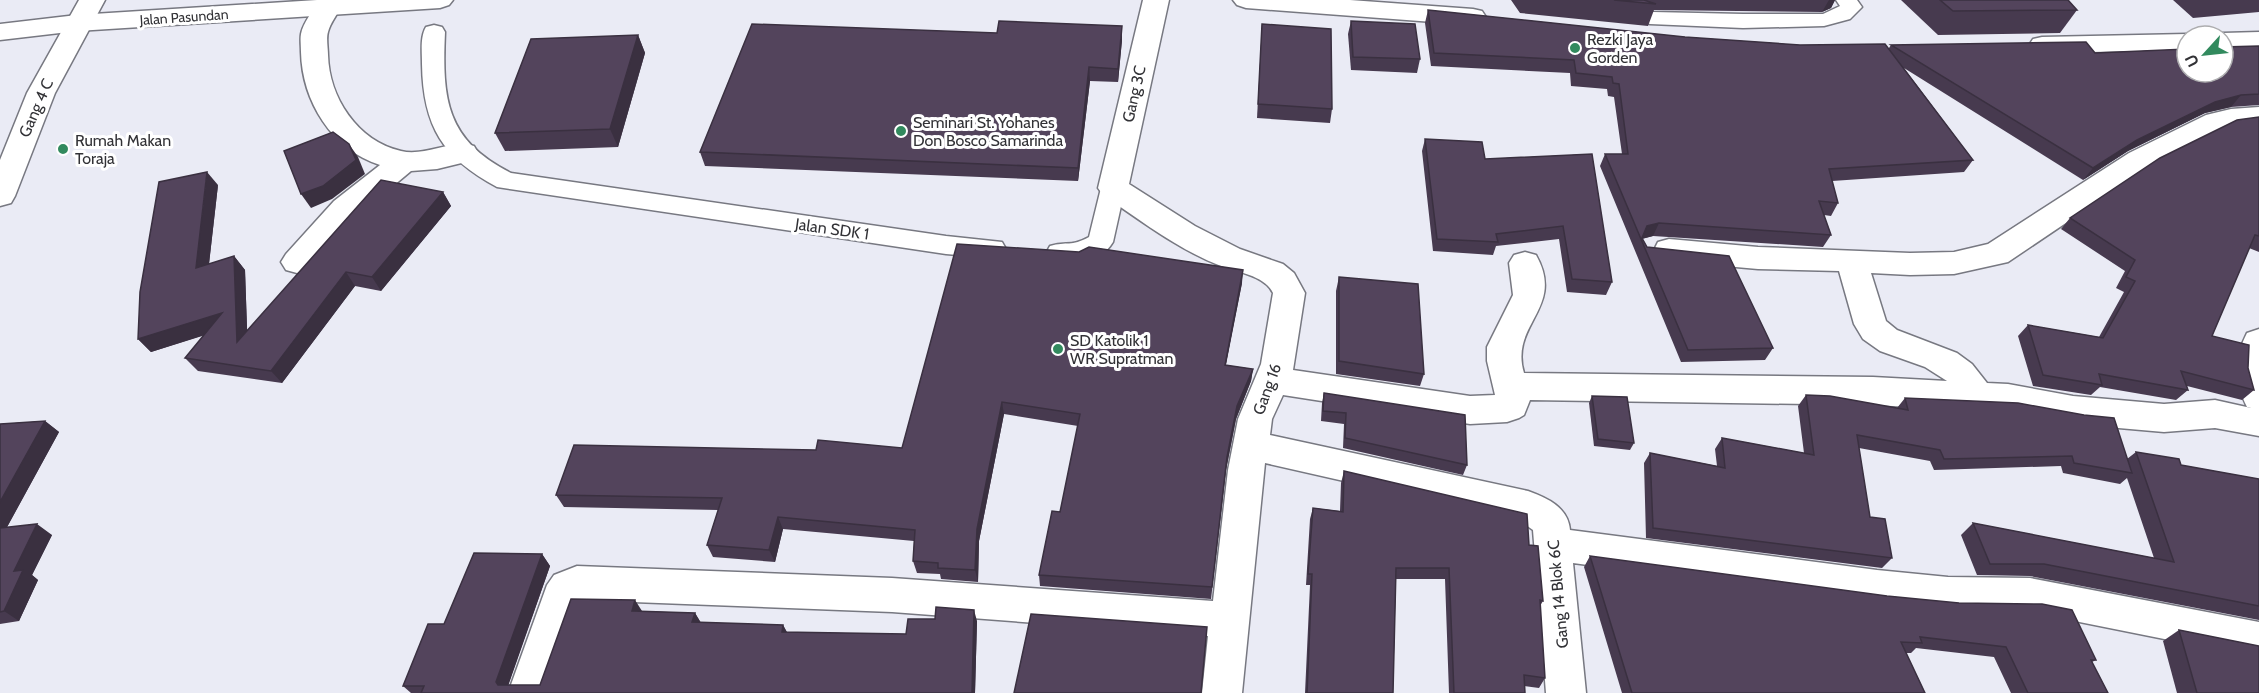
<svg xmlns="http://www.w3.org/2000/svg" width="2259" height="693" viewBox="0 0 2259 693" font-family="Cabin,sans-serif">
  <rect width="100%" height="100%" fill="#eaebf5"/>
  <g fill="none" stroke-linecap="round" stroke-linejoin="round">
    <defs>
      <g id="service">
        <polygon points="1616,0 1637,0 1644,8 1653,12 1743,14 1823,14 1840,6 1836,0 1857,0 1862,7 1850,19 1824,26 1743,28 1650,24 1630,18"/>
        <path d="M 434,25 L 442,27 L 445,32 C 442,100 446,140 511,173 L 946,236 L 1002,242 L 1006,249 L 1002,256 L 993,258 L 946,254 L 497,187 C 443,158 423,127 422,64 C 422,52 420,37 426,27 Z"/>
        <path d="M 1113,180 L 1122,182 L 1125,188 L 1113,242 C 1100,264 1072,266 1050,260 L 1046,253 L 1050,246 C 1067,241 1071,247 1089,237 L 1101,188 L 1104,182 Z"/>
      </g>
      <g id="minor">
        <polygon points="79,0 105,0 55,93 15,196 11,203 0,206 0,160 27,93"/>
        <path d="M 325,0 L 337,2 L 341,7 C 337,15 330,23 328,32 C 326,38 328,48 328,55 C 329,97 357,141 401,151 C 425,157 451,139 474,146 L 478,153 L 474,160 L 437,169 L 411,171 L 356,217 L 308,270 L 297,273 L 286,270 L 281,262 L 286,254 L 334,201 L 380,165 C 332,150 302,101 301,52 C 301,46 300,39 301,34 C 303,23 313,10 319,2 Z"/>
        <path d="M 1143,0 L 1169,0 L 1129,184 L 1195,226 L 1240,249 L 1283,264 L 1294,273 L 1305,293 L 1293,370 L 1470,396 L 1495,395 L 1487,361 L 1487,347 L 1513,295 L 1509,263 L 1514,255 L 1525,252 L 1536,255 C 1566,308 1509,324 1524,373 L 1873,377 L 1947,381 L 1925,367 L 1880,351 L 1863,339 L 1854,324 L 1839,271 L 1758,269 L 1669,261 L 1658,258 L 1654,250 L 1658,242 L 1669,239 L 1758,247 L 1910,253 L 1954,252 L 1988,244 L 2129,153 L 2206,115 L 2231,109 L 2259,107 L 2259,125 L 2226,129 L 2149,167 L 2008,262 L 1954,274 L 1910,275 L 1871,273 L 1886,321 L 1897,330 L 1957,353 L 1972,364 L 1987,383 L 2008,384 L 2073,396 L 2164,404 L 2215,400 L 2251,408 L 2247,407 C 2234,381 2234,358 2247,333 L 2259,329 L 2259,436 L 2215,428 L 2164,432 L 2073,424 L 2008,412 L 1873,405 L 1530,400 L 1524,415 L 1519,418 L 1507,422 L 1470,424 L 1283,395 L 1272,419 L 1270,435 L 1528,491 C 1547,498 1568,507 1570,530 L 1877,570 L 1948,577 L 2030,578 L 2259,622 L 2259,658 L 2030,612 L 1948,611 L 1877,604 L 1573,563 L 1586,693 L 1546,693 L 1533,530 L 1520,521 L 1265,463 L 1242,693 L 1202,693 L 1208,636 L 892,612 L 580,600 L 548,693 L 508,693 L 547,585 L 554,575 L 577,566 L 892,578 L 1213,601 L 1228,470 L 1238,419 L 1261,364 L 1273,293 C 1265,276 1238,272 1221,266 C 1179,250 1140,220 1103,195 L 1098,188 Z"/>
      </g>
      <g id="tertiary">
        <polygon points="317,0 453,0 449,5 440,8 77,31 0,40 0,24 77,15"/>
        <polygon points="1233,0 1350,0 1473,9 1482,11 1486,17 1482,23 1473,25 1246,8 1237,5"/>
        <polygon points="2259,32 2259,48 2223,49 2223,36 2213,36 2223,33"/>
        <polygon points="2187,34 2196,36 2187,36 2187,50 2042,53 2033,51 2029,45 2033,39 2042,37"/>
      </g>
    </defs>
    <use href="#service" stroke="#777881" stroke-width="3"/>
    <use href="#minor" stroke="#777881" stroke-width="3"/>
    <use href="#tertiary" stroke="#777881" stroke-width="3"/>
    <use href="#service" fill="#fff" fill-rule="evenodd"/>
    <use href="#minor" fill="#fff" fill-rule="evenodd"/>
    <use href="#tertiary" fill="#fff" fill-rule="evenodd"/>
  </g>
  <g fill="#473a4f">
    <polygon points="1511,0 1835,0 1831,8 1822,12 1654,10 1648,26 1520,13"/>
    <polygon points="1901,0 2068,0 2077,10 2060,33 1938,35"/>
    <polygon points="2173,0 2259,0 2259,12 2193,18"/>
    <polygon points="1428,10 1685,37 1800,45 1889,48 1891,45 2095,53 2259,46 2259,105 2231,107 2205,113 2128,151 2083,180 1904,68 1973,160 1964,172 1832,181 1838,203 1831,216 1824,215 1831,235 1823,247 1653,236 1642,239 1647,247 1773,348 1765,360 1681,362 1600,166 1605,154 1622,154 1614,97 1608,96 1607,89 1571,86 1570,73 1431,66 1425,23"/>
    <polygon points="1351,21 1420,59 1417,73 1351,70 1348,34"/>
    <polygon points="1262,24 1332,109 1330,123 1257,118"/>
    <polygon points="638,35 645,53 618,147 505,151 495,133"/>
    <polygon points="1122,40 1118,82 1090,81 1078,181 705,166 700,152"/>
    <polygon points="2259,117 2259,252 2249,248 2212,336 2248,368 2254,390 2242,400 2187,386 2188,390 2176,400 2100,387 2091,395 2033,386 2018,336 2028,325 2099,337 2124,292 2116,288 2125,271 2061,229 2070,218"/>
    <polygon points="1425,139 1485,159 1592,154 1612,282 1606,295 1567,292 1559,239 1496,246 1493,255 1433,251 1422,151"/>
    <polygon points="218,185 209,264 234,256 245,270 247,330 443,192 451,206 381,291 355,286 282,383 198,371 185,358 204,335 151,352 138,339"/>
    <polygon points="1339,277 1424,374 1420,386 1336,374 1336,291"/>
    <polygon points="1242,283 1226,365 1253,369 1251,381 1236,419 1226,470 1211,599 1040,586 1039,575 1060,512 1078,426 1004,414 979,541 978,582 941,579 940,574 917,573 913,561 914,541 783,529 775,562 713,557 707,545 718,510 564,507 556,495 816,450 902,448"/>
    <polygon points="1324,393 1467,465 1463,475 1343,448 1344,424 1321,421 1322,403"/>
    <polygon points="1806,395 1897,408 1905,398 2127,459 2136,452 2181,465 2259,479 2259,620 2030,576 1977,575 1961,535 1973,523 2154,558 2127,478 2120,484 2063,473 2061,466 1934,470 1930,461 1859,448 1870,517 1892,558 1882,568 1646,538 1644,463 1650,453 1717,466 1715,449 1722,438 1804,453 1798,406"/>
    <polygon points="1592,396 1634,443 1630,450 1594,446 1589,403"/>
    <polygon points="45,421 59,432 7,527 52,535 32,575 38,580 19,621 0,624 0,424"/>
    <polygon points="1344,471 1529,545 1543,601 1540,606 1545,678 1539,688 1524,686 1525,693 1449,693 1445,579 1396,579 1393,693 1305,693 1310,585 1306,585 1310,519 1313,508 1340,511 1341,483"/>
    <polygon points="542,554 550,566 508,685 540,685 642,611 695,613 701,623 783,625 787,632 906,634 977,621 975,693 411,693 403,686 444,624"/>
    <polygon points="1590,556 2096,660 2092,662 2108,693 2011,693 1994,657 1916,648 1911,653 1906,653 1925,693 1622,693 1584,567"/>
    <polygon points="2179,630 2259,693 2177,693 2163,641"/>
  </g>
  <g fill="#3a3040">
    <polygon points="1829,0 1835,0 1831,8 1822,12"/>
    <polygon points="1122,26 1122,40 1118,82 1118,69"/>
    <polygon points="638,35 645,53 618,147 610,129"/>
    <polygon points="1089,67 1090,81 1078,181 1078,168"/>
    <polygon points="2241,95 2231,107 2205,113 2128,151 2083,180 2093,168 2137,140 2215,102"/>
    <polygon points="349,144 358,157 365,174 332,199 311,208 301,194"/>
    <polygon points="207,172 218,185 207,281 196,268"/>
    <polygon points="443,192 451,206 381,291 372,277"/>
    <polygon points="1659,223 1653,236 1641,239 1647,226"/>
    <polygon points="234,256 245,270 248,355 237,342"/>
    <polygon points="1243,270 1242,283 1223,378 1225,365"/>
    <polygon points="346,272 355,286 282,383 271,371"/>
    <polygon points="222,313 234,326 151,352 138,339"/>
    <polygon points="1253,369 1251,381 1236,419 1226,470 1211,599 1227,457 1237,406"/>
    <polygon points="1002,402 1004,414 979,541 978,582 975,570 977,529"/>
    <polygon points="45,421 59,432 0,540 0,502"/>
    <polygon points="778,517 783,529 775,562 769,550"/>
    <polygon points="37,524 52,535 32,575 38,580 19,621 4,611 14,571"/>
    <polygon points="542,554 550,566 506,692 496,682"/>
    <polygon points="635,600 642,611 632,611"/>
    <polygon points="974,610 977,621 975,693 972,693"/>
    <polygon points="695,613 701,623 692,622"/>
    <polygon points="783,625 788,635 782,632"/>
  </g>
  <g fill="#53445c" stroke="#3a3040" stroke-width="1.5">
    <polygon points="1614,0 1644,0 1656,4"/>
    <polygon points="1940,0 2068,0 2077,10 1953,11"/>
    <polygon points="1428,10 1685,37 1800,45 1885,44 1973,160 1829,169 1838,203 1819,201 1831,235 1659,223 1647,226 1642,238 1647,247 1729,256 1773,348 1688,350 1605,154 1628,154 1619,84 1613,83 1612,77 1576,73 1574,60 1434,53"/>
    <polygon points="999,21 1122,26 1118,69 1089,67 1078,168 700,152 752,24 997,33"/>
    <polygon points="1351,21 1415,24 1420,59 1353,57"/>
    <polygon points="1262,24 1331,29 1332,109 1258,104"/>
    <polygon points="638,35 610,129 495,133 531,39"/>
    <polygon points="2086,42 2095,53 2187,49 2187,72 2223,72 2223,47 2259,46 2259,94 2241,95 2215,102 2137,140 2093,168 1891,45"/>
    <polygon points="2259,117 2259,236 2255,235 2212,336 2249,345 2248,368 2254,390 2181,371 2188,390 2099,374 2102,385 2043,375 2028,325 2103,338 2135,281 2126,277 2135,260 2070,218 2160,158 2237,120"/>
    <polygon points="333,132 349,144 356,160 323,186 301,194 284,151"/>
    <polygon points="1425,139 1482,142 1485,159 1592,154 1612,282 1572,279 1563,226 1496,234 1498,242 1437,239"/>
    <polygon points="207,172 196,268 234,256 237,342 381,180 443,192 372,277 346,272 271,371 185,358 222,313 138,339 140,292 159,182"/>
    <polygon points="957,244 1079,252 1089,247 1243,270 1225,365 1253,369 1237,406 1227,457 1212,587 1039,575 1052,511 1060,512 1080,414 1002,402 977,529 975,570 938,568 938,563 913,561 915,530 778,517 769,550 707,545 722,498 556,495 574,445 816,450 818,440 902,448"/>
    <polygon points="1339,277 1418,284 1424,374 1339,361"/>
    <polygon points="1324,393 1465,415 1467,465 1345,438 1346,413 1323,411"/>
    <polygon points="1806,395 1830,396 1908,410 1905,398 2018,403 2084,415 2114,418 2132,473 2074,463 2072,456 1944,459 1940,450 1857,435 1870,517 1885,519 1892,558 1653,528 1650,453 1725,468 1722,438 1814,455"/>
    <polygon points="1592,396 1627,397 1634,443 1598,439"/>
    <polygon points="45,421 0,502 0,424"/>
    <polygon points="2136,452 2179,459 2181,465 2259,479 2259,606 2044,564 1990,564 1973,523 2174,562"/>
    <polygon points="1344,471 1527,514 1529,545 1538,546 1543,601 1540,600 1545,678 1524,675 1525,693 1454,693 1449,568 1396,568 1393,693 1307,693 1312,574 1308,574 1313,508 1343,512"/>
    <polygon points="37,524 14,571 23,570 4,611 0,612 0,528"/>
    <polygon points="474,553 542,554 496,682 498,685 540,685 571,599 635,600 632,611 695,613 692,622 783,625 782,632 906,634 908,619 935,619 936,607 974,610 972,693 421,693 424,686 403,686 428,624 444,624"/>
    <polygon points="1590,556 1887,596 1959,603 2042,604 2072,610 2096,660 2091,660 2108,693 2028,693 2006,647 1920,637 1922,643 1901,642 1925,693 1632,693"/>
    <polygon points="1031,614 1207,627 1201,693 1014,693"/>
    <polygon points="2179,630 2259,646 2259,693 2197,693"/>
  </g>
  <g fill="#328a5e" stroke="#fff" stroke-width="2">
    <circle cx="1575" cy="48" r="6"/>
    <circle cx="901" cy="131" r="6"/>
    <circle cx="63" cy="149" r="6"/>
    <circle cx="1058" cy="349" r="6"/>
  </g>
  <g text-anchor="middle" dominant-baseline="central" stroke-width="6" stroke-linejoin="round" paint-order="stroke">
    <g font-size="14" fill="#323236" stroke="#fff">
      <text transform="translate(184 17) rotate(-4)">Jalan Pasundan</text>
    </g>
    <g font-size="16" fill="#323236" stroke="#fff" text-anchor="start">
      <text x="1587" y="39">Rezki Jaya<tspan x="1587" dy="18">Gorden</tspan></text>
      <text x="913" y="122">Seminari St. Yohanes<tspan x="913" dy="18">Don Bosco Samarinda</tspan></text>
      <text x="75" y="140">Rumah Makan<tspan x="75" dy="18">Toraja</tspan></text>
      <text x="1070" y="340">SD Katolik 1<tspan x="1070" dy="18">WR Supratman</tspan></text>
    </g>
    <g font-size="16" fill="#323236" stroke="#fff">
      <text transform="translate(1134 94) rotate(-77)">Gang 3C</text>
      <text transform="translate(36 108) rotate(-66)">Gang 4 C</text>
      <text transform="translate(832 229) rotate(8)">Jalan SDK 1</text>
      <text transform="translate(1267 389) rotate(-70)">Gang 16</text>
      <text transform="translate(1558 594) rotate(-95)">Gang 14 Blok 6C</text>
    </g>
  </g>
  <g transform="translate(2205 54) rotate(243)"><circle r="28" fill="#ffffff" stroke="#adadaf" stroke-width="1.5"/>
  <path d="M0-4.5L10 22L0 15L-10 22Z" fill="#328a5e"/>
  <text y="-9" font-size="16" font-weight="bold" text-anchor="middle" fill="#323236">U</text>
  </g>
</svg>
